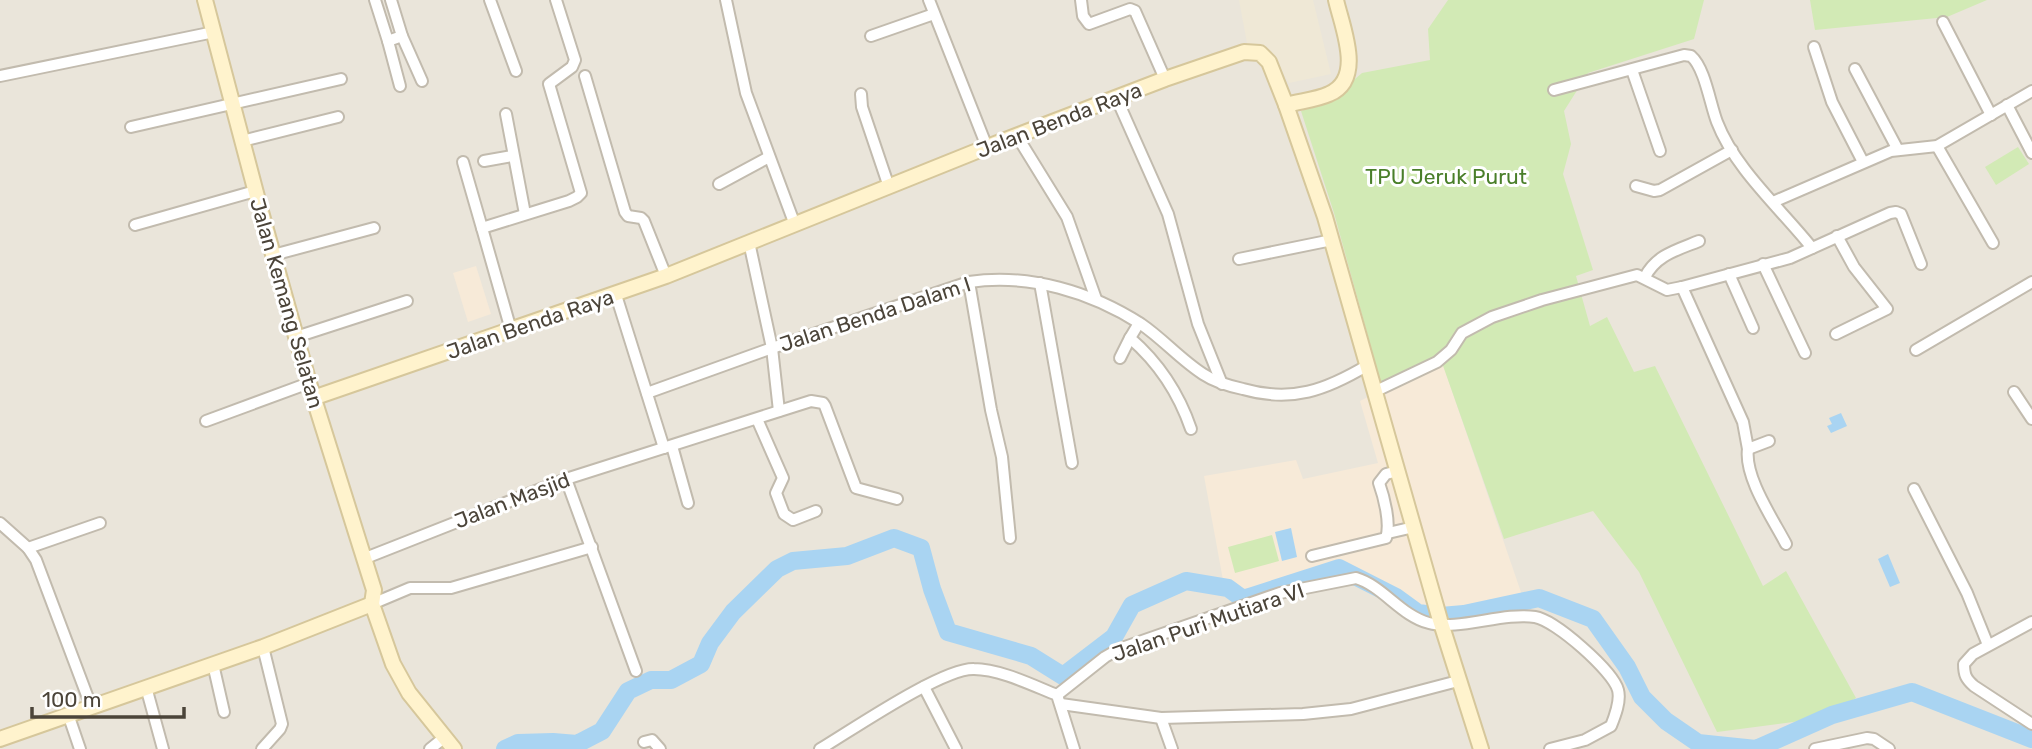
<svg xmlns="http://www.w3.org/2000/svg" width="2032" height="749" viewBox="0 0 2032 749" font-family="Rubik,sans-serif">
  <rect width="100%" height="100%" fill="#f6f3ec"/>
  <rect fill="#eae5da" x="0" y="0" width="2032" height="749"/>
  <g fill="#f7ead8">
    <polygon points="476,266 491,314 468,322 453,273"/>
    <polygon points="1441,359 1523,598 1471,606 1399,612 1343,575 1225,591 1204,476 1296,460 1303,479 1378,463 1360,401"/>
  </g>
  <polygon fill="#efe8d6" points="1239,0 1313,0 1331,74 1289,83 1269,51 1247,43"/>
  <g fill="#d2eab5">
    <polygon points="1448,0 1704,0 1694,39 1588,73 1564,111 1571,144 1563,174 1593,270 1576,276 1590,326 1607,317 1634,372 1655,366 1763,586 1786,571 1856,698 1823,718 1717,732 1639,572 1593,511 1504,539 1441,360 1383,391 1334,213 1301,111 1329,101 1362,73 1430,60 1428,29"/>
    <polygon points="1778,0 1987,0 1947,17 1815,30 1810,0"/>
    <polygon points="2018,147 2029,164 1996,185 1985,167"/>
    <polygon points="1272,535 1279,561 1235,573 1228,547"/>
  </g>
  <g fill="#a9d4f2">
    <polygon points="1841,413 1847,426 1831,433 1827,426 1832,424 1829,418"/>
    <polygon points="1291,528 1297,557 1282,561 1275,532"/>
    <polygon points="1888,554 1900,583 1890,587 1878,559"/>
  </g>
  <g fill="none" stroke-linecap="round" stroke-linejoin="round">
    <polyline stroke="#a9d4f2" stroke-width="18" points="505,749 518,743 553,742 577,744 602,731 628,691 651,680 671,680 701,664 710,643 733,612 777,569 793,561 847,556 894,538 921,548 932,589 948,632 1031,656 1063,676 1114,637 1132,605 1186,581 1228,588 1243,599 1339,568 1396,597 1418,613 1441,616 1464,614 1539,598 1593,619 1627,667 1642,697 1666,721 1698,743 1756,749 1832,715 1912,692 2032,739"/>
    <defs>
      <g id="street">
        <polyline points="375,0 388,41 402,36 391,0"/>
        <polyline points="490,0 516,71"/>
        <polyline points="726,0 746,93 795,225"/>
        <polyline points="929,0 987,147"/>
        <polyline points="1081,0 1083,16 1089,24 1130,9 1135,11 1165,79"/>
        <polyline points="1943,22 1991,115"/>
        <polyline points="402,36 422,81"/>
        <polyline points="871,36 934,14"/>
        <polyline points="388,41 400,86"/>
        <polyline points="1814,47 1832,102 1863,162"/>
        <polyline points="1855,69 1898,150"/>
        <polyline points="1632,70 1660,151"/>
        <polyline points="0,76 214,32"/>
        <polyline points="585,76 625,212 628,216 641,218 644,221 666,276"/>
        <path d="M 1554,90 L 1684,55 L 1691,56 C 1705,68 1710,104 1717,122 C 1735,169 1781,209 1812,248"/>
        <polyline points="861,94 862,107 889,187"/>
        <polyline points="1116,97 1168,214 1198,324 1222,384"/>
        <polyline points="2007,105 2032,153"/>
        <polyline points="506,114 525,214"/>
        <polyline points="131,127 341,79"/>
        <polyline points="1017,136 1067,217 1096,299"/>
        <polyline points="242,141 338,117"/>
        <polyline points="1937,146 1993,243"/>
        <polyline points="484,161 512,156"/>
        <polyline points="463,162 482,228"/>
        <polyline points="719,184 769,157"/>
        <polyline points="1636,186 1654,191 1660,190 1732,150"/>
        <polyline points="1773,202 1891,151 1937,146 2032,91"/>
        <polyline points="135,225 255,191"/>
        <polyline points="749,242 772,348 779,411"/>
        <polyline points="273,255 374,228"/>
        <polyline points="1239,259 1332,240"/>
        <polyline points="1763,264 1805,353"/>
        <polyline points="1729,274 1753,328"/>
        <path d="M 1645,277 C 1656,255 1677,250 1699,241"/>
        <polyline points="969,282 991,410 1002,457 1010,538"/>
        <polyline points="1040,283 1072,463"/>
        <polyline points="1682,287 1743,422 1748,449 1769,441"/>
        <polyline points="616,295 664,448"/>
        <path d="M 1139,323 L 1130,338 C 1159,363 1179,394 1191,429"/>
        <polyline points="511,330 482,228 569,201 577,197 581,193 549,84 572,67 575,60 556,0"/>
        <polyline points="1836,334 1887,309 1854,267 1837,236"/>
        <polyline points="296,337 407,301"/>
        <polyline points="1916,350 2032,282"/>
        <polyline points="1120,358 1130,338"/>
        <polyline points="1376,391 1437,362 1451,350 1462,333 1492,317 1542,300 1637,275 1667,290 1682,287 1790,258 1890,213 1896,212 1901,214 1921,264"/>
        <polyline points="2014,392 2032,419"/>
        <path d="M 647,393 L 772,348 L 969,282 C 1029,273 1091,292 1141,324 C 1163,339 1181,360 1203,374 C 1215,382 1229,386 1243,389 C 1292,403 1326,390 1368,365"/>
        <polyline points="757,419 783,478 776,493 784,514 793,520 816,511"/>
        <polyline points="206,421 309,383"/>
        <polyline points="672,446 688,503"/>
        <path d="M 1748,449 C 1744,477 1773,519 1786,544"/>
        <polyline points="566,479 636,671"/>
        <polyline points="1914,489 1967,593 1988,645"/>
        <polyline points="0,523 28,548 36,560 91,706"/>
        <polyline points="1388,533 1414,527"/>
        <polyline points="28,548 100,523"/>
        <path d="M 1312,556 L 1386,538 C 1391,524 1384,497 1379,483 L 1386,474 L 1398,471"/>
        <polyline points="363,559 566,479 811,401 823,403 825,406 856,488 897,499"/>
        <polyline points="372,604 410,588 451,588 592,547"/>
        <path d="M 2032,622 L 1973,654 L 1964,664 C 1964,675 1966,679 1974,686 L 2032,724"/>
        <polyline points="213,664 224,712"/>
        <polyline points="146,687 163,749"/>
        <polyline points="924,687 956,749"/>
        <path d="M 1057,695 L 1105,657 L 1119,649 L 1280,593 L 1356,578 C 1383,586 1401,616 1429,623 C 1458,631 1503,612 1535,617 C 1555,620 1613,671 1618,690 C 1621,701 1615,716 1611,726 L 1585,740 L 1550,749"/>
        <polyline points="1061,704 1161,718 1303,714 1351,709 1458,681"/>
        <polyline points="68,714 80,749"/>
        <polyline points="1161,718 1172,749"/>
        <polyline points="644,742 652,740 660,749"/>
        <polyline points="262,749 280,729 282,724 263,647"/>
        <polyline points="430,749 445,737"/>
        <path d="M 820,749 C 852,730 942,668 974,669 C 1000,669 1034,686 1057,695 L 1074,749"/>
        <polyline points="1815,749 1867,738 1874,739 1889,749"/>
      </g>
      <g id="secondary">
        <polyline points="205,0 260,208 309,383 374,590 372,604 393,664 409,693 454,749"/>
        <path d="M 1286,105 C 1300,101 1316,100 1329,94 C 1365,79 1342,27 1336,0"/>
        <polyline points="313,398 666,276 987,147 1165,79 1244,52 1260,53 1269,62 1286,105 1325,217 1440,620 1481,749"/>
        <polyline points="0,739 263,647 372,604"/>
      </g>
    </defs>
    <use href="#street" stroke="#c2bbae" stroke-width="14"/>
    <use href="#secondary" stroke="#d6c79b" stroke-width="18"/>
    <use href="#street" stroke="#fff" stroke-width="10"/>
    <use href="#secondary" stroke="#fff3cd" stroke-width="14"/>
  </g>
  <g text-anchor="middle" dominant-baseline="central" stroke-width="6" stroke-linejoin="round" paint-order="stroke">
    <g font-size="21" fill="#4b4439" stroke="#fff">
      <text transform="translate(1059 120) rotate(-21)">Jalan Benda Raya</text>
      <text transform="translate(287 303) rotate(74)">Jalan Kemang Selatan</text>
      <text transform="translate(875 314) rotate(-18)">Jalan Benda Dalam I</text>
      <text transform="translate(530 324) rotate(-19)">Jalan Benda Raya</text>
      <text transform="translate(512 500) rotate(-21)">Jalan Masjid</text>
      <text transform="translate(1208 622) rotate(-19)">Jalan Puri Mutiara VI</text>
    </g>
    <g font-size="21" fill="#4a7f2a" stroke="#fff">
      <text x="1446" y="176">TPU Jeruk Purut</text>
    </g>
  </g>
  <path d="M32 707v10h152v-10" fill="none" stroke="#4b4439" stroke-width="3.5"/>
  <text x="42" y="707" font-size="21" fill="#4b4439" stroke="#ffffff" stroke-width="5" paint-order="stroke">100 m</text>
</svg>
